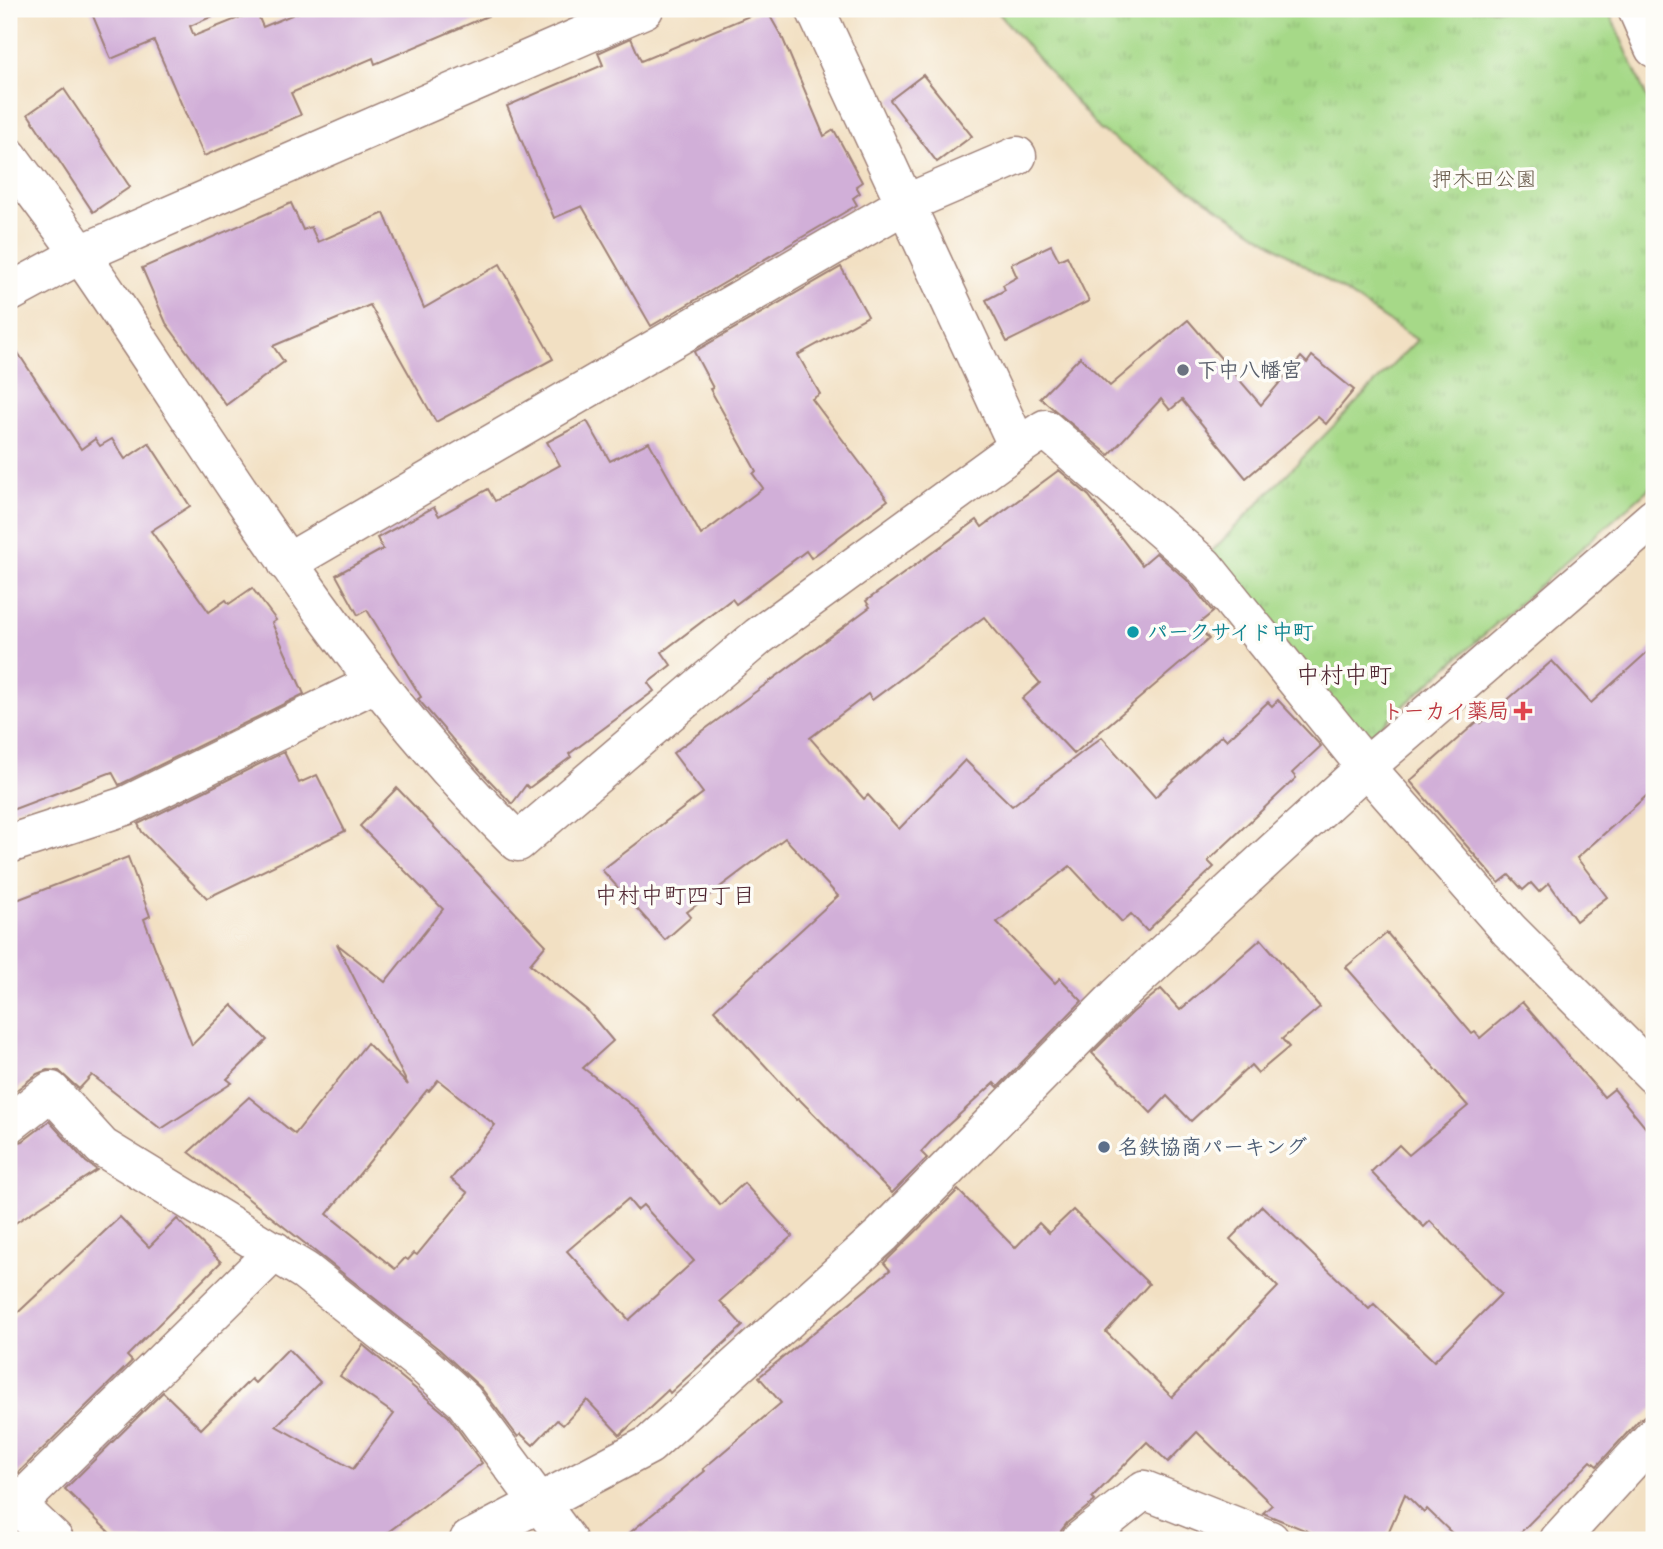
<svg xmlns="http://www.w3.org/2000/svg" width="1663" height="1549" viewBox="0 0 1663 1549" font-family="'Comic Neue','Klee One',sans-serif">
  <defs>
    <pattern id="park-tufts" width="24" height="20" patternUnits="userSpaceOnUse" patternTransform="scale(1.75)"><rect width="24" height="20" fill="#a6d988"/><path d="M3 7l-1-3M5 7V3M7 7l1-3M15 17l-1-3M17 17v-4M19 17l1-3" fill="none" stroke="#90ba76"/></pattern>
  </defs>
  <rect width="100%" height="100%" fill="#fdfcf7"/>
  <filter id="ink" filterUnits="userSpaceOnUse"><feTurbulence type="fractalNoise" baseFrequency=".0143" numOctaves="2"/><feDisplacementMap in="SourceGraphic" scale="14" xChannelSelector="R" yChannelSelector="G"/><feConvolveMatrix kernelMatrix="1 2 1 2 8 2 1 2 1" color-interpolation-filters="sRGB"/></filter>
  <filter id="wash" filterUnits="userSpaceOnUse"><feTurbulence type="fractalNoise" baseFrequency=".00686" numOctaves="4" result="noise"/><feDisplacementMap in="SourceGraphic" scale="28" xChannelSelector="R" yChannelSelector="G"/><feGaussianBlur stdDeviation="1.57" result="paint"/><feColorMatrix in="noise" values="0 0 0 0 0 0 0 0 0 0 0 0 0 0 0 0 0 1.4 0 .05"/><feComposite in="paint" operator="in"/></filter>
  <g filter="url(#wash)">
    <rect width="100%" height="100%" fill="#f2e0c3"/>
    <polygon fill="url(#park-tufts)" stroke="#787c5a" stroke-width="2" points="995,9 1608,9 1654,114 1654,484 1373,733 1353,733 1210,553 1417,340 1100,130"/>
    <g id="blocks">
      <g fill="#d1afd8" fill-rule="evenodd">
        <polygon points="90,9 229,9 190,26 194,36 256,11 263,27 306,9 504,9 375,64 373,58 291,93 301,115 204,156 154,41 111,59"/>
        <polygon points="766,9 783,39 824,136 834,130 862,182 856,186 860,193 853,198 857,205 651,326 582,206 554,218 507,106 603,65 598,53 631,38 641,61"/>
        <polygon points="923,75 972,136 937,162 890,100"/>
        <polygon points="64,89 130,187 93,212 28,114"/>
        <polygon points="291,203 303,230 311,227 318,242 384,213 424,308 500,264 553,359 436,422 370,305 273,346 284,362 226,405 166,323 142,268"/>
        <polygon points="1051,245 1059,260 1067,256 1089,301 1007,342 986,300 1005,290 1003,285 1017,277 1011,264"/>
        <polygon points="841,267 868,316 798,355 820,394 812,399 888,500 811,558 806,551 736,604 732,599 662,652 671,665 648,683 654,691 569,754 571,757 529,788 526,785 512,804 471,761 418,699 421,697 367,610 358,615 336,575 383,549 377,538 434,507 439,516 488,489 495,501 560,465 547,442 587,421 610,461 649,442 701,535 763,488 753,474 756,471 710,389 713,388 694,352"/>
        <polygon points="1188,320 1261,405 1301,357 1307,363 1312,356 1354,390 1326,424 1318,417 1246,478 1182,400 1170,410 1161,399 1109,455 1040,398 1080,357 1110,386"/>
        <polygon points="9,339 81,449 95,439 100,446 112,439 125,459 149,443 190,506 151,531 209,612 226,600 229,604 252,588 276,620 272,623 304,694 119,785 112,772 9,811"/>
        <polygon points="1059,470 1089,496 1142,565 1156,553 1188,581 1213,612 1197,625 1209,639 1074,754 1022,699 1040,683 984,617 872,700 868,694 810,738 864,799 868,795 899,829 965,760 1012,806 1102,737 1155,797 1222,735 1227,740 1268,702 1272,706 1278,700 1321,746 1292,773 1296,778 1208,861 1214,867 1147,931 1131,914 1122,922 1070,866 997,922 1055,983 1060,978 1082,1001 998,1087 994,1083 934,1138 921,1152 927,1158 892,1193 798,1098 796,1099 714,1010 838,896 785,838 687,912 691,917 665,940 602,870 703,793 673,753 870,607 866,601 977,520 982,527"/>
        <polygon points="1654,646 1654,789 1577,858 1607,897 1576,921 1549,883 1539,892 1531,883 1523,890 1509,875 1499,883 1410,781 1479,720 1481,723 1552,661 1591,703"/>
        <polygon points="284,752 299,783 317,775 345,831 207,898 142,832 138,824"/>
        <path d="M 397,788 L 546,945 L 530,964 L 587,1010 L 613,1041 L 583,1068 L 638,1110 L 720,1205 L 744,1183 L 792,1236 L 720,1301 L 743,1326 L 670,1393 L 668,1390 L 620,1435 L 587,1400 L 563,1425 L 557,1420 L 533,1445 L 521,1434 L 518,1437 L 481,1388 L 440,1350 L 189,1152 L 249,1097 L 295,1134 L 367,1043 L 408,1085 L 337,944 L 385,982 L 443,909 L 360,826 ZM 438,1080 L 495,1125 L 451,1179 L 468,1193 L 417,1255 L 414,1253 L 408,1260 L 405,1258 L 395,1269 L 327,1214 L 427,1090 L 429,1091 ZM 628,1199 L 637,1210 L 643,1205 L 694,1261 L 629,1320 L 567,1251 Z"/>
        <polygon points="128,857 150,916 144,919 192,1045 232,1005 267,1040 227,1079 232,1083 161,1129 92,1075 79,1089 59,1071 47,1070 37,1074 9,1096 9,903"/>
        <polygon points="1387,933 1472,1034 1475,1032 1480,1038 1522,1002 1604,1097 1614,1089 1654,1138 1654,1408 1638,1421 1597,1466 1591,1461 1513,1540 1459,1540 1427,1509 1424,1513 1405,1494 1385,1540 1329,1540 1263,1513 1272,1505 1197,1432 1168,1462 1147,1442 1092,1498 1095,1501 1067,1523 1061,1531 1060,1540 621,1540 705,1471 703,1469 781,1403 759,1377 890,1270 884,1263 958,1190 1015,1248 1039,1223 1049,1233 1073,1210 1149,1284 1106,1332 1172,1397 1278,1287 1230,1239 1262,1206 1369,1309 1374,1304 1434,1361 1501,1294 1430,1221 1424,1227 1371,1172 1399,1145 1409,1155 1468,1106 1346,967"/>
        <polygon points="1261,939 1320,1007 1282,1039 1289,1047 1258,1073 1251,1065 1191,1121 1167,1096 1151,1113 1092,1053 1133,1012 1161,989 1180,1010"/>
        <polygon points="49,1121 86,1162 97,1170 9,1227 9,1145 23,1141"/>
        <polygon points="120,1217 149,1247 177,1219 221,1262 127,1356 132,1361 15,1476 9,1476 9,1321"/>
        <polygon points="363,1345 448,1416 482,1463 377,1540 117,1540 65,1489 163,1392 201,1429 251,1379 255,1383 288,1349 320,1382 276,1426 353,1469 394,1414 340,1376"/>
      </g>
    </g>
  </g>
  <g filter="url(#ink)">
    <use href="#blocks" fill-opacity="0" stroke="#9e8077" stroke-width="2"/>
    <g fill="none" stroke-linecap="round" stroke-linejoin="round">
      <defs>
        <g id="minor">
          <polyline points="815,9 1018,447 1045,429 1204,566 1366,767 1509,930 1654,1075"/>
          <polyline points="1637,9 1654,48"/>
          <path d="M 9,157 C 33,190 58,222 81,255 C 220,456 342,670 518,842 L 759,636 L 1018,447"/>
          <polyline points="9,293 81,254 644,9"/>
          <polyline points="287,563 905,204 1017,156"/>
          <polyline points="9,844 125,806 375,683"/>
          <polyline points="9,1124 51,1091 102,1147 305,1271 425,1366 464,1401 567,1540"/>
          <polyline points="9,1497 54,1540"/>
          <polyline points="9,1513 275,1251"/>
          <polyline points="469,1540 649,1445 882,1235 1118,996 1244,879 1366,767 1654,518"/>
          <polyline points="1081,1540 1144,1490 1270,1540"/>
          <polyline points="1559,1540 1654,1436"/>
        </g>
      </defs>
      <use href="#minor" stroke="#9e8077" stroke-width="41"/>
      <use href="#minor" stroke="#fff" stroke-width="38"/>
    </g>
  </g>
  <circle fill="#6b7280" stroke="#fdfcf7" stroke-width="2.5" cx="1183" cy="370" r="7"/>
  <circle fill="#0f9aa8" stroke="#fdfcf7" stroke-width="2.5" cx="1133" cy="632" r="7"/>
  <path fill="#e0444e" stroke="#fdfcf7" stroke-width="2.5" d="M1519.5 700.5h7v7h7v7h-7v7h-7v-7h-7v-7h7z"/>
  <circle fill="#5c6f8a" stroke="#fdfcf7" stroke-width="2.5" cx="1104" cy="1147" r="7"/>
  <g text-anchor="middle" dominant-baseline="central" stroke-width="7" stroke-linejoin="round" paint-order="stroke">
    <g font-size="21" fill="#665747" stroke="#fdfcf7">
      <text x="1484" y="179">押木田公園</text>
    </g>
    <g font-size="21" font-weight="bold" fill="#5b616d" stroke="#fdfcf7" text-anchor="start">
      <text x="1197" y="370">下中八幡宮</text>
    </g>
    <g font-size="21" font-weight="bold" fill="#0d838f" stroke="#fdfcf7" text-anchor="start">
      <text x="1147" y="632">パークサイド中町</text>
    </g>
    <g font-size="21" font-weight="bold" fill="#be3a42" stroke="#fdfcf7" text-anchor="end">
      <text x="1509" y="711">トーカイ薬局</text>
    </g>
    <g font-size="21" font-weight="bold" fill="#4e5e75" stroke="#fdfcf7" text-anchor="start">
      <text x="1118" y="1147">名鉄協商パーキング</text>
    </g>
    <g font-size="23" fill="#4a1f2b" stroke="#fdfcf7">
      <text x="675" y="895">中村中町四丁目</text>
    </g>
    <g font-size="24" fill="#4a1f2b" stroke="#fdfcf7">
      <text x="1344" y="675">中村中町</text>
    </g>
  </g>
  <rect width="1663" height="1549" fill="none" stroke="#fdfcf7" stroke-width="35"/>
</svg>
